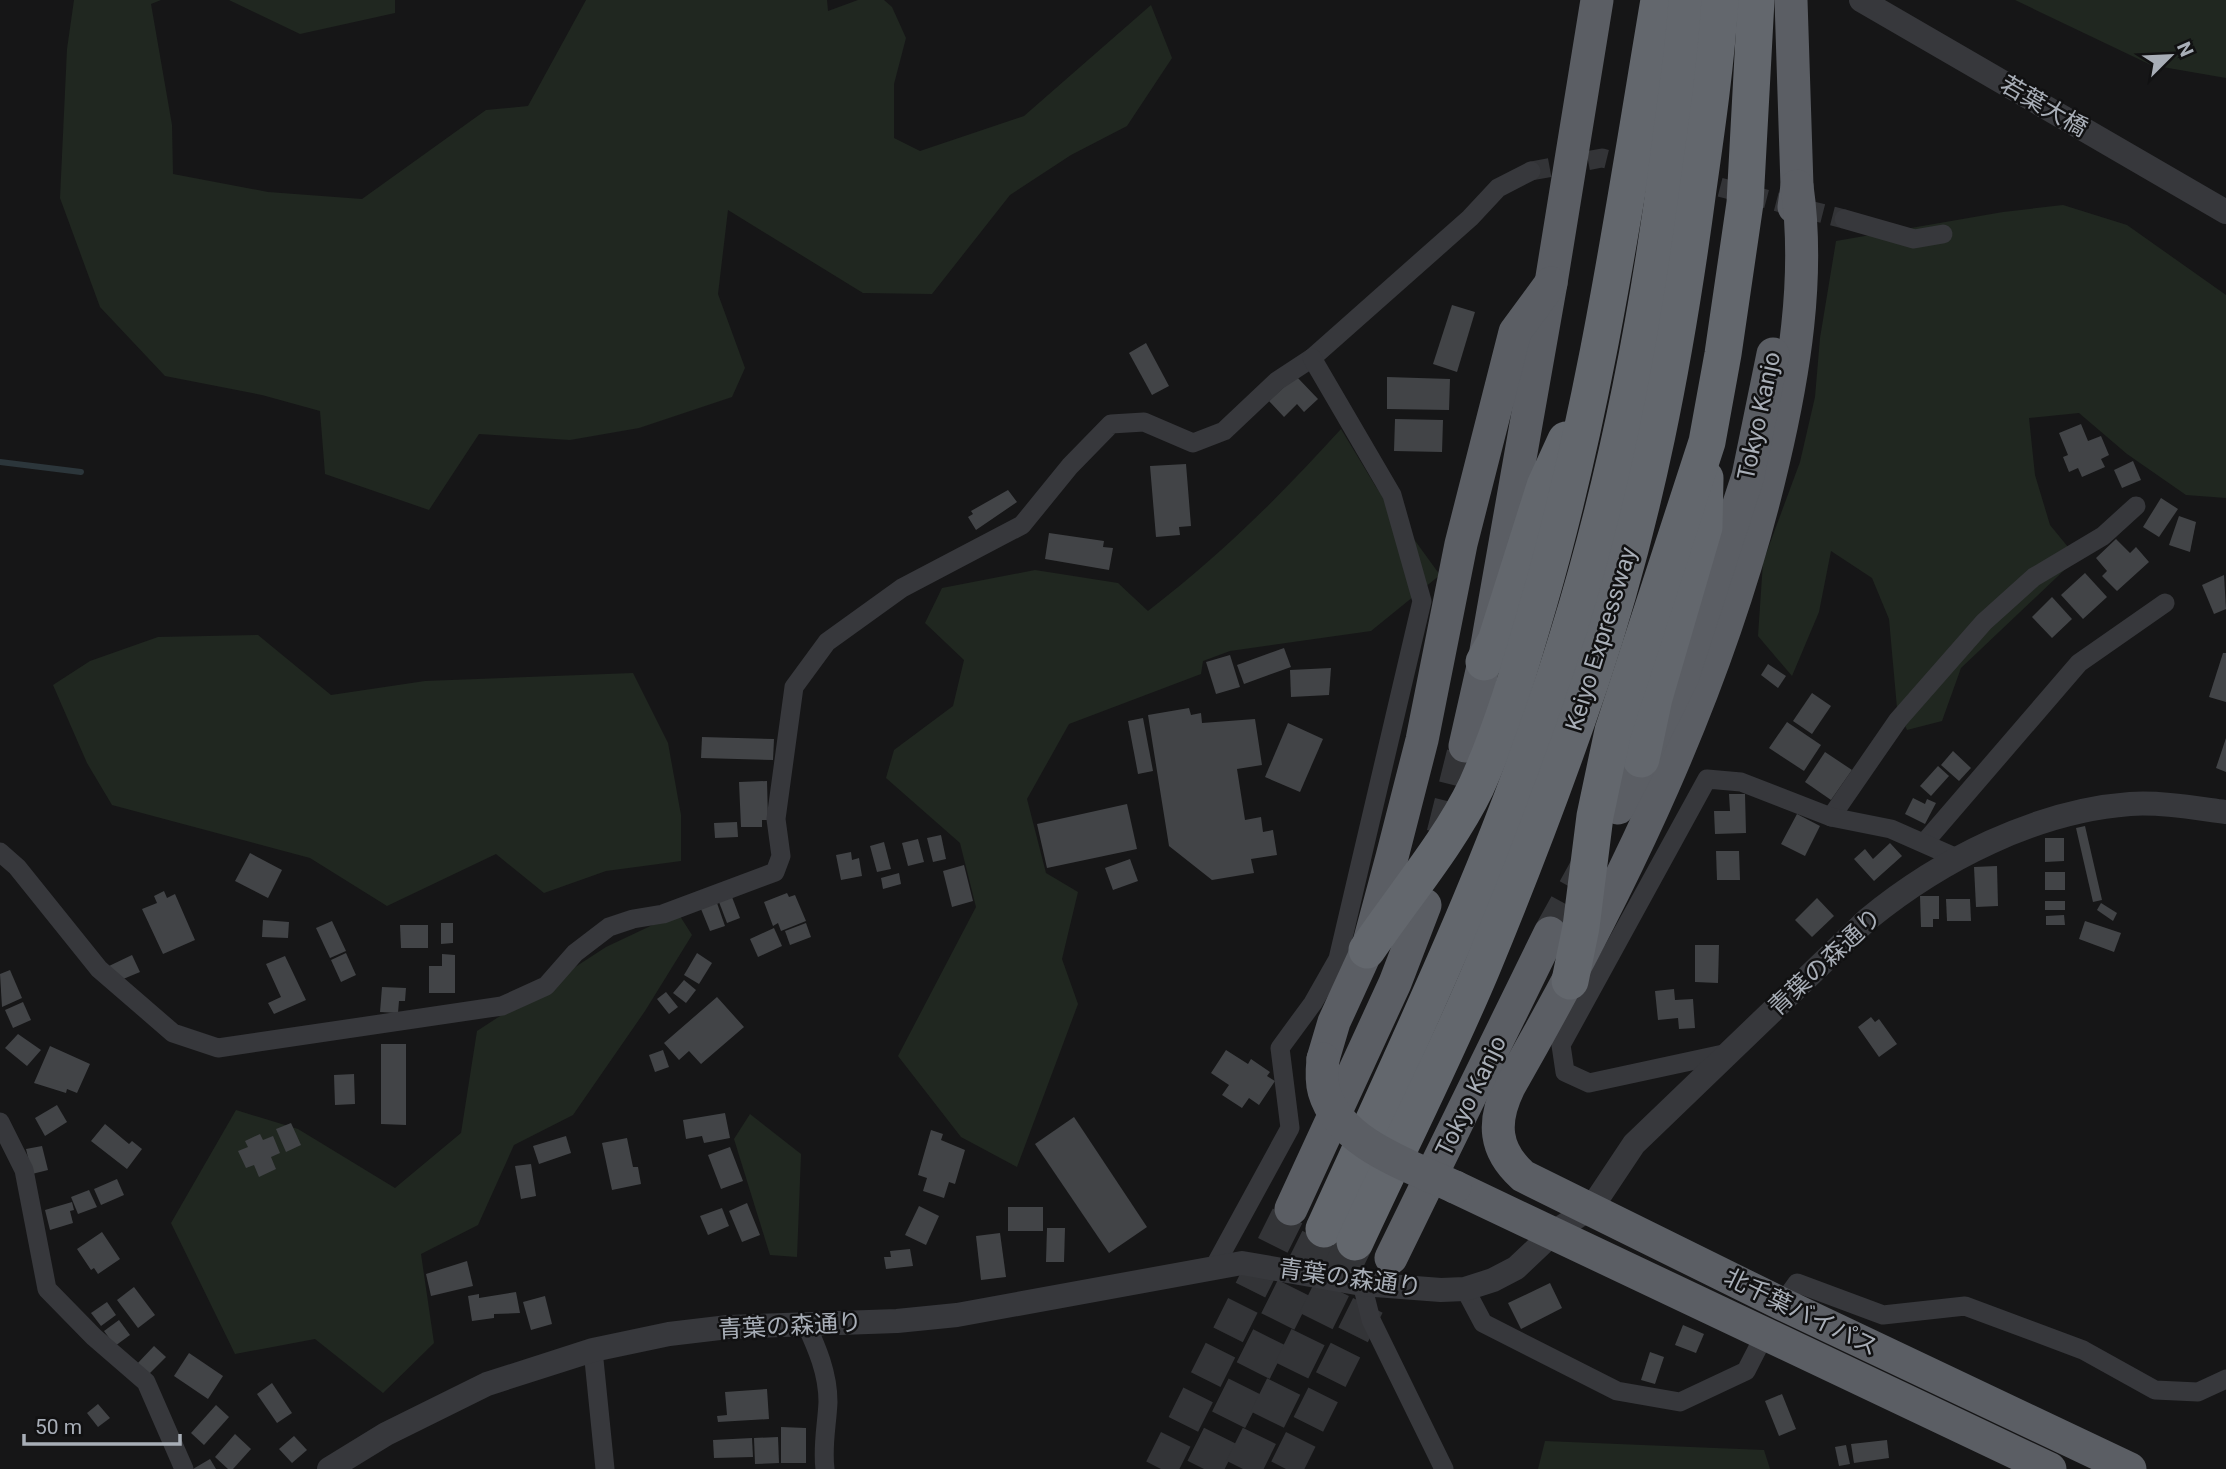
<svg xmlns="http://www.w3.org/2000/svg" width="2226" height="1469" viewBox="0 0 2226 1469" font-family="Roboto,'Noto Sans JP',sans-serif">
  <rect width="100%" height="100%" fill="#161617"/>
  <g fill="#202720">
    <polygon points="74,0 161,0 151,4 172,125 173,174 268,192 362,199 486,110 528,106 586,0 827,0 828,11 858,0 884,0 892,7 906,38 894,84 894,138 920,151 1024,116 1151,5 1172,58 1127,126 1071,155 1010,195 932,294 863,293 728,210 718,294 745,368 732,397 639,428 570,440 479,434 429,510 325,474 320,411 262,395 165,376 100,307 60,198 67,49"/>
    <polygon points="229,0 395,0 395,13 300,34"/>
    <polygon points="2015,0 2226,0 2226,78 2151,65"/>
    <polygon points="2063,205 2127,225 2226,295 2226,498 2186,495 2127,454 2079,413 2029,418 2035,475 2050,525 2077,558 1961,668 1942,721 1907,730 1897,708 1889,619 1872,578 1831,551 1819,612 1792,676 1758,636 1763,562 1800,462 1815,397 1820,338 1836,241 2003,212"/>
    <path d="M 1341,429 L 1376,487 L 1440,575 L 1371,631 L 1230,651 L 1203,661 L 1201,674 L 1069,724 L 1027,799 L 1046,873 L 1078,892 L 1062,959 L 1078,1004 L 1017,1167 L 961,1137 L 898,1056 L 976,907 L 960,843 L 886,778 L 894,750 L 953,706 L 964,660 L 925,623 L 942,588 L 1035,570 L 1118,583 L 1148,611 C 1222,554 1278,498 1341,429 Z"/>
    <polygon points="258,635 331,695 425,681 633,673 668,743 681,815 681,861 606,871 544,893 496,854 387,906 310,858 112,805 87,763 53,685 90,661 158,637"/>
    <polygon points="678,913 692,935 645,1011 573,1115 514,1145 478,1225 421,1254 434,1343 383,1393 315,1339 235,1354 171,1223 236,1110 298,1129 395,1188 461,1133 477,1031 606,947"/>
    <polygon points="750,1114 801,1154 797,1257 770,1255 734,1139"/>
    <polygon points="1545,1441 1764,1450 1770,1469 1538,1469"/>
  </g>
  <g fill="none" stroke-linecap="round" stroke-linejoin="round">
    <polyline stroke="#2c363b" stroke-width="6" points="0,462 81,472"/>
  </g>
  <g fill="#424447">
    <polygon points="1452,305 1475,312 1457,372 1433,364"/>
    <polygon points="1146,343 1169,386 1152,395 1129,353"/>
    <polygon points="1296,376 1318,399 1304,412 1297,404 1284,417 1269,401"/>
    <polygon points="1387,377 1450,379 1449,410 1387,409"/>
    <polygon points="1395,419 1443,420 1442,452 1394,451"/>
    <polygon points="2081,424 2088,441 2101,436 2109,455 2101,459 2105,467 2082,477 2078,468 2069,472 2063,457 2068,455 2059,433"/>
    <polygon points="2133,461 2141,480 2122,488 2114,470"/>
    <polygon points="1186,464 1191,526 1179,527 1180,535 1156,537 1150,466"/>
    <polygon points="1008,490 1017,502 976,530 968,517 973,514 971,511"/>
    <polygon points="2161,498 2178,509 2159,537 2143,527"/>
    <polygon points="2179,516 2196,522 2190,552 2169,545"/>
    <polygon points="1049,533 1104,541 1103,547 1113,548 1109,570 1045,559"/>
    <polygon points="2116,539 2130,553 2136,547 2149,562 2117,591 2102,576 2107,571 2096,558"/>
    <polygon points="2085,573 2107,597 2083,619 2061,595"/>
    <polygon points="2224,575 2226,609 2214,614 2202,585"/>
    <polygon points="2052,597 2072,619 2052,638 2032,617"/>
    <polygon points="1284,648 1291,667 1244,684 1237,665"/>
    <polygon points="2223,653 2226,653 2226,702 2209,697"/>
    <polygon points="1230,655 1240,687 1216,694 1206,662"/>
    <polygon points="1768,664 1786,676 1778,688 1761,675"/>
    <polygon points="1331,668 1329,695 1291,697 1290,670"/>
    <polygon points="1812,693 1831,706 1812,734 1793,721"/>
    <polygon points="1189,708 1191,715 1201,713 1202,723 1255,719 1262,765 1237,769 1245,820 1261,817 1263,832 1273,830 1277,855 1251,859 1254,873 1212,880 1169,846 1148,715"/>
    <polygon points="1143,718 1153,771 1138,774 1128,721"/>
    <polygon points="1787,722 1821,745 1804,771 1769,748"/>
    <polygon points="1288,723 1323,739 1300,792 1265,777"/>
    <polygon points="702,737 774,739 773,760 701,758"/>
    <polygon points="2226,738 2226,772 2216,768"/>
    <polygon points="1953,751 1971,768 1959,781 1941,765"/>
    <polygon points="1825,752 1852,770 1831,800 1805,782"/>
    <polygon points="1938,766 1949,776 1931,796 1920,786"/>
    <polygon points="767,781 768,820 762,820 762,827 741,827 739,782"/>
    <polygon points="1729,794 1745,794 1746,833 1715,834 1714,811 1730,811"/>
    <polygon points="1913,798 1925,804 1927,799 1936,803 1925,824 1905,814"/>
    <polygon points="1127,804 1137,849 1047,868 1037,824"/>
    <polygon points="1797,814 1820,826 1805,856 1781,844"/>
    <polygon points="737,822 738,837 715,838 714,823"/>
    <polygon points="2085,826 2102,900 2093,902 2076,828"/>
    <polygon points="941,835 946,859 933,862 927,838"/>
    <polygon points="2045,838 2064,838 2064,861 2045,862"/>
    <polygon points="918,839 924,862 908,866 902,843"/>
    <polygon points="884,842 891,869 877,872 870,846"/>
    <polygon points="1890,843 1902,856 1874,881 1854,859 1865,849 1873,859"/>
    <polygon points="1716,851 1739,851 1740,880 1717,880"/>
    <polygon points="851,852 852,860 859,858 862,876 841,880 836,855"/>
    <polygon points="250,853 282,870 268,898 235,881"/>
    <polygon points="1130,859 1138,881 1113,890 1105,868"/>
    <polygon points="964,865 973,901 952,907 943,871"/>
    <polygon points="1997,866 1998,906 1976,907 1974,867"/>
    <rect x="2045" y="872" width="20" height="18"/>
    <polygon points="899,873 901,884 883,889 881,878"/>
    <polygon points="164,891 167,898 175,894 195,940 163,954 142,909 157,903 154,896"/>
    <polygon points="787,893 789,897 795,895 806,921 781,931 778,923 773,926 764,902"/>
    <polygon points="1920,896 1939,896 1939,919 1933,919 1933,927 1921,927"/>
    <polygon points="732,897 740,918 727,923 719,902"/>
    <polygon points="1817,898 1834,916 1812,937 1795,920"/>
    <polygon points="1946,899 1970,899 1971,921 1947,921"/>
    <rect x="2045" y="901" width="20" height="9"/>
    <polygon points="717,903 725,926 710,931 701,909"/>
    <polygon points="2101,903 2117,913 2113,921 2097,910"/>
    <polygon points="2064,915 2065,925 2046,925 2046,916"/>
    <polygon points="263,920 289,922 288,938 262,937"/>
    <polygon points="332,921 346,951 330,958 316,928"/>
    <polygon points="2085,921 2121,933 2114,952 2079,939"/>
    <polygon points="441,923 453,923 453,943 441,944"/>
    <polygon points="806,923 811,937 790,945 785,931"/>
    <polygon points="400,925 428,925 428,948 401,948"/>
    <polygon points="774,928 782,946 758,957 750,939"/>
    <polygon points="1695,945 1719,945 1718,983 1695,982"/>
    <polygon points="346,953 356,975 341,982 331,960"/>
    <polygon points="697,953 712,963 699,984 684,975"/>
    <polygon points="442,954 455,955 455,993 429,993 429,966 442,966"/>
    <polygon points="132,955 140,972 116,982 109,966"/>
    <polygon points="285,956 306,1000 274,1014 268,1003 281,997 266,964"/>
    <polygon points="10,970 22,998 2,1007 0,974"/>
    <polygon points="684,980 696,990 686,1003 673,993"/>
    <polygon points="382,987 406,988 405,1001 399,1001 398,1013 380,1012"/>
    <polygon points="1674,989 1675,1000 1693,999 1695,1028 1679,1029 1678,1018 1658,1020 1655,991"/>
    <polygon points="666,992 678,1007 669,1014 657,999"/>
    <polygon points="717,997 744,1027 701,1064 689,1051 679,1060 664,1043"/>
    <polygon points="23,1002 31,1020 13,1028 5,1010"/>
    <polygon points="1871,1017 1875,1022 1879,1019 1897,1044 1879,1057 1858,1027"/>
    <polygon points="18,1034 41,1050 27,1066 5,1048"/>
    <polygon points="381,1044 406,1044 406,1125 381,1124"/>
    <polygon points="50,1046 90,1064 77,1093 67,1089 66,1093 34,1083"/>
    <polygon points="663,1050 669,1067 655,1072 649,1055"/>
    <polygon points="1226,1050 1248,1064 1251,1059 1270,1072 1267,1076 1275,1081 1259,1105 1249,1098 1242,1108 1222,1095 1229,1085 1211,1073"/>
    <polygon points="354,1074 355,1104 335,1105 334,1075"/>
    <polygon points="57,1105 67,1122 45,1136 35,1118"/>
    <polygon points="725,1113 730,1138 704,1143 702,1136 686,1139 683,1120"/>
    <polygon points="1074,1117 1147,1227 1109,1253 1035,1144"/>
    <polygon points="291,1123 301,1145 286,1152 276,1129"/>
    <polygon points="105,1124 129,1144 132,1141 142,1149 127,1169 91,1141"/>
    <polygon points="931,1130 943,1134 941,1140 965,1150 955,1184 949,1182 944,1198 923,1191 927,1178 918,1175"/>
    <polygon points="260,1134 263,1140 273,1136 280,1153 271,1157 276,1169 259,1177 254,1165 246,1168 238,1151 248,1147 245,1141"/>
    <polygon points="566,1136 571,1153 539,1164 533,1146"/>
    <polygon points="627,1138 633,1167 638,1167 641,1184 612,1190 602,1143"/>
    <polygon points="42,1146 48,1170 32,1174 26,1149"/>
    <polygon points="730,1147 743,1181 721,1189 708,1155"/>
    <polygon points="531,1164 536,1196 521,1199 515,1166"/>
    <polygon points="117,1179 124,1195 101,1205 94,1189"/>
    <polygon points="89,1190 97,1207 78,1214 71,1197"/>
    <polygon points="72,1202 74,1210 70,1211 73,1223 50,1230 45,1210"/>
    <polygon points="747,1203 760,1235 742,1242 729,1211"/>
    <polygon points="919,1206 939,1216 926,1245 905,1235"/>
    <rect x="1008" y="1207" width="35" height="24"/>
    <polygon points="722,1208 729,1226 708,1235 700,1216"/>
    <polygon points="1047,1228 1065,1228 1064,1262 1046,1262"/>
    <polygon points="102,1232 120,1259 98,1274 94,1268 91,1270 77,1249"/>
    <polygon points="1000,1233 1006,1277 981,1280 976,1236"/>
    <polygon points="910,1249 913,1266 886,1269 884,1257 891,1257 890,1251"/>
    <polygon points="467,1261 473,1286 431,1296 426,1274"/>
    <polygon points="1550,1283 1562,1308 1521,1329 1508,1303"/>
    <polygon points="134,1287 155,1315 138,1328 117,1300"/>
    <polygon points="516,1292 520,1313 494,1314 494,1318 472,1321 468,1296 479,1294 479,1298"/>
    <polygon points="545,1296 552,1324 531,1330 523,1302"/>
    <polygon points="107,1302 116,1315 101,1326 91,1313"/>
    <polygon points="119,1320 130,1335 115,1346 104,1331"/>
    <polygon points="1683,1325 1704,1334 1696,1353 1675,1345"/>
    <polygon points="154,1346 166,1357 147,1376 136,1365"/>
    <polygon points="1650,1352 1664,1357 1655,1384 1641,1380"/>
    <polygon points="189,1353 223,1376 208,1399 174,1376"/>
    <polygon points="272,1383 292,1413 277,1423 257,1394"/>
    <polygon points="767,1389 769,1419 718,1422 717,1416 727,1415 725,1392"/>
    <polygon points="1782,1394 1796,1429 1779,1436 1765,1401"/>
    <polygon points="98,1404 110,1418 98,1427 87,1413"/>
    <polygon points="216,1405 229,1417 204,1445 191,1433"/>
    <polygon points="781,1427 806,1428 806,1463 781,1463"/>
    <polygon points="235,1434 251,1449 233,1469 228,1469 215,1457"/>
    <polygon points="294,1436 307,1450 292,1463 279,1449"/>
    <polygon points="778,1437 779,1463 755,1464 754,1438"/>
    <polygon points="752,1438 753,1457 714,1458 713,1440"/>
    <polygon points="1887,1440 1889,1458 1854,1463 1851,1444"/>
    <polygon points="1846,1445 1850,1464 1839,1466 1835,1447"/>
    <polygon points="210,1459 216,1469 193,1469"/>
  </g>
  <g fill="none" stroke-linecap="round" stroke-linejoin="round">
    <g stroke="#333437" stroke-width="19" stroke-dasharray="19 10" stroke-linecap="butt">
      <polyline points="1531,171 1602,158 1639,167"/>
      <polyline points="1692,180 1844,219"/>
    </g>
    <g stroke="#333437" stroke-width="33" stroke-dasharray="33 17" stroke-linecap="butt">
      <polyline points="1443,834 1465,746"/>
      <polyline points="1550,933 1587,866"/>
      <polyline points="1161,1469 1291,1209"/>
      <polyline points="1286,1469 1381,1279"/>
    </g>
    <g stroke="#333437" stroke-width="37" stroke-dasharray="37 18" stroke-linecap="butt">
      <polyline points="1204,1469 1324,1229"/>
      <polyline points="1243,1469 1355,1242"/>
    </g>
    <g stroke="#37383c" stroke-width="19">
      <polyline points="1844,219 1914,239 1943,234"/>
      <polyline points="1831,817 1898,720 1984,622 2034,577 2103,536 2136,506"/>
      <polyline points="1924,843 2079,663 2165,603"/>
      <polyline points="0,852 17,867 99,969 173,1033 218,1048 502,1006 546,986 575,953 609,927 633,919 663,914 775,872 781,856 776,819 794,687 827,642 902,588 1022,525 1070,466 1111,424 1144,422 1193,443 1224,431 1277,381 1312,358 1470,218 1498,188 1531,171"/>
      <polyline points="1728,1053 1589,1083 1565,1072 1561,1045 1707,779 1741,782 1831,817 1891,829 1959,859"/>
      <polyline points="0,1122 24,1170 47,1289 94,1337 146,1382 184,1469"/>
      <polyline points="1213,1269 1290,1128 1280,1048 1313,1003 1338,959 1422,601 1392,495 1312,358"/>
      <polyline points="1362,1284 1371,1320 1444,1469"/>
      <polyline points="1465,1289 1483,1323 1617,1391 1680,1402 1746,1371 1765,1334"/>
      <polyline points="1782,1304 1797,1283 1883,1315 1965,1306 2083,1350 2155,1390 2198,1392 2226,1379"/>
      <path d="M 805,1322 C 817,1348 828,1373 828,1402 C 827,1425 822,1446 825,1469"/>
      <polyline points="593,1350 605,1469"/>
    </g>
    <g stroke="#37383c" stroke-width="24">
      <polyline points="1861,0 2226,212"/>
      <path d="M 329,1469 L 386,1434 L 487,1384 L 593,1350 L 669,1334 L 728,1327 L 897,1321 L 957,1315 L 1242,1263 L 1362,1284 L 1441,1290 L 1465,1289 L 1493,1280 L 1516,1268 L 1554,1232 L 1592,1207 L 1634,1144 L 1868,919 C 1940,860 2036,811 2130,804 C 2161,802 2195,808 2226,812"/>
    </g>
    <g stroke="#5b5e64" stroke-width="33">
      <polyline points="1791,0 1797,186 1794,207"/>
      <path d="M 1797,186 C 1810,277 1794,374 1773,463 C 1721,686 1622,889 1509,1087 C 1492,1122 1494,1150 1523,1176 L 1782,1304 L 2130,1469"/>
      <polyline points="1465,746 1484,662 1551,283 1597,0"/>
      <polyline points="1618,808 1683,676 1748,476 1773,354"/>
      <polyline points="1323,1059 1334,1022 1367,950 1392,857 1422,740 1461,544 1515,332 1551,283"/>
      <polyline points="1455,1187 2050,1469"/>
      <polyline points="1291,1209 1395,983 1425,905"/>
      <polyline points="1391,1258 1550,933"/>
    </g>
    <g stroke="#63676d" stroke-width="37">
      <polyline points="1484,662 1496,641 1545,486 1566,440"/>
      <polyline points="1641,759 1654,698 1704,527 1705,478"/>
      <path d="M 1367,950 C 1402,898 1449,843 1476,787 C 1503,727 1521,664 1539,602 C 1596,406 1625,201 1659,0"/>
      <polyline points="1570,981 1581,927 1595,816 1613,731 1707,442 1723,354 1745,203 1756,0"/>
      <path d="M 1324,1229 C 1413,1034 1506,840 1568,636 C 1617,478 1648,318 1669,154 C 1675,103 1684,52 1687,0"/>
      <path d="M 1355,1242 C 1397,1151 1443,1061 1482,968 C 1521,874 1558,777 1591,680 C 1645,520 1676,356 1698,189 C 1707,126 1716,63 1720,0"/>
    </g>
    <path stroke="#5b5e64" stroke-width="33" d="M 1323,1059 C 1322,1069 1321,1081 1324,1091 C 1339,1144 1411,1166 1455,1187"/>
  </g>
  <g text-anchor="middle" dominant-baseline="central" stroke-width="5" stroke-linejoin="round" paint-order="stroke">
    <g font-size="24" fill="#a8aeb7" stroke="#111112">
      <text transform="translate(2044 106) rotate(30)">若葉大橋</text>
      <text transform="translate(1759 416) rotate(-78)">Tokyo Kanjo</text>
      <text transform="translate(1601 639) rotate(-73)">Keiyo Expressway</text>
      <text transform="translate(1825 962) rotate(-43)">青葉の森通り</text>
      <text transform="translate(1471 1096) rotate(-64)">Tokyo Kanjo</text>
      <text transform="translate(1350 1278) rotate(8)">青葉の森通り</text>
      <text transform="translate(1801 1312) rotate(26)">北千葉バイパス</text>
      <text transform="translate(790 1326) rotate(-3)">青葉の森通り</text>
    </g>
  </g>
  <g transform="translate(2170 56) rotate(66)" stroke="#111112" stroke-width="5" paint-order="stroke">
  <path d="M0-5L12 26L0 18L-12 26Z" fill="#a8aeb7"/>
  <text y="-10" font-size="19" font-weight="bold" text-anchor="middle" fill="#a8aeb7">N</text>
  </g>
  <path d="M24 1434v10h156v-10" fill="none" stroke="#a8aeb7" stroke-width="3.5"/>
  <text x="35" y="1434" font-size="21" fill="#a8aeb7" stroke="#111112" stroke-width="5" paint-order="stroke">50 m</text>
</svg>
